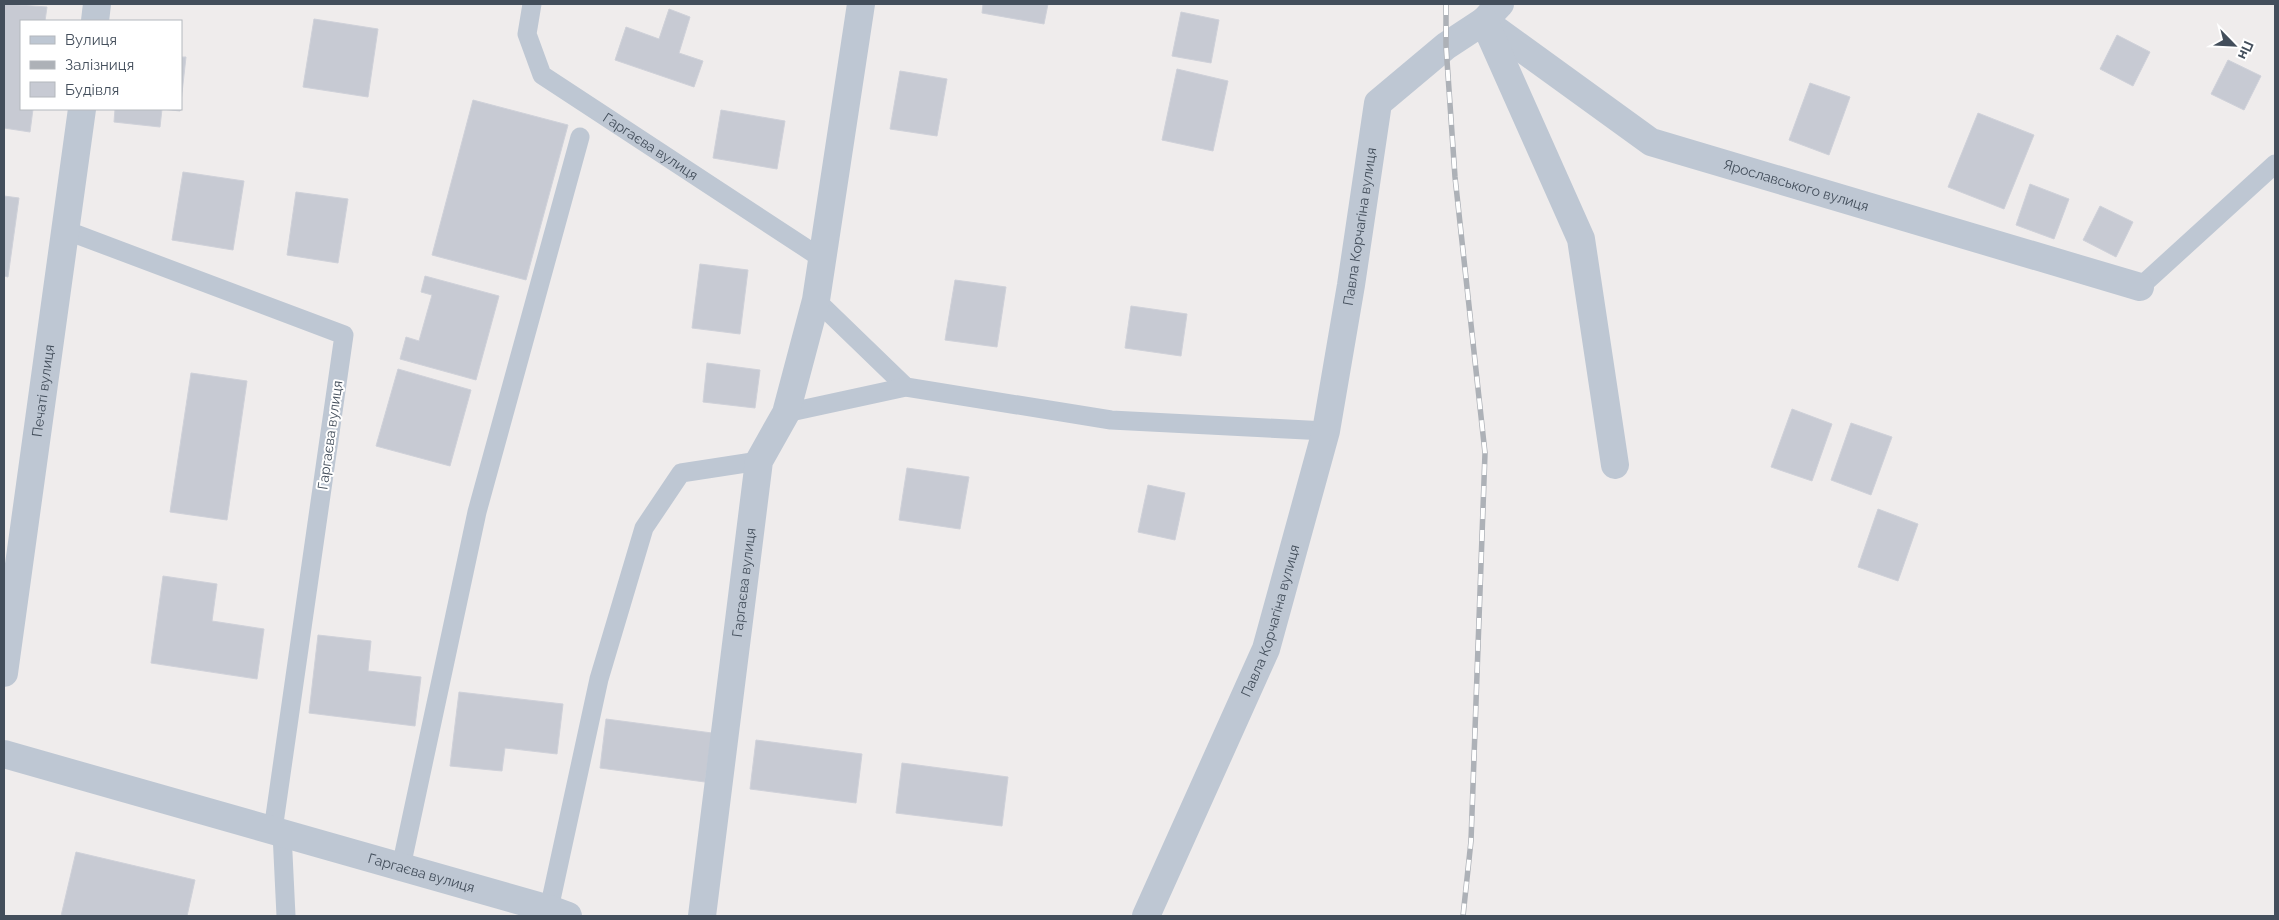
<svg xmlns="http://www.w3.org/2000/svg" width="2279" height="920" viewBox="0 0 2279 920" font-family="Raleway,sans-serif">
  <rect width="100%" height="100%" fill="#efecec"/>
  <g fill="#c7cad3" stroke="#cfd1d9">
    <polygon points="4,4 47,7 45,21 21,21 21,109 33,109 30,132 4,128"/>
    <polygon points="983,4 1048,4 1044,24 982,13"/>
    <polygon points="669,9 690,17 679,53 703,61 694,87 615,60 626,27 659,39"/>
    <polygon points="1181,12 1219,20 1211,63 1172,56"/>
    <polygon points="314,19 378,29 368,97 303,87"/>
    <polygon points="2117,35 2150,52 2133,86 2100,69"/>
    <polygon points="181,57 186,57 181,102"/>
    <polygon points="2228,60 2261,76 2244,110 2211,94"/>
    <polygon points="1177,69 1228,81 1213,151 1162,140"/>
    <polygon points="900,71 947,79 937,136 890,129"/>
    <polygon points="1810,83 1850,97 1829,155 1789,140"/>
    <polygon points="473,100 568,125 526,280 432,255"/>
    <polygon points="115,109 181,109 180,111 162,109 160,127 114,122"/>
    <polygon points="721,110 785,121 777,169 713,158"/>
    <polygon points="1978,113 2034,135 2004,209 1948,187"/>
    <polygon points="183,172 244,181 233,250 172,240"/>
    <polygon points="2030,184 2069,199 2054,239 2016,225"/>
    <polygon points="296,192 348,199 338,263 287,255"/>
    <polygon points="4,196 19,198 8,277 4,276"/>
    <polygon points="2100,206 2133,222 2116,257 2083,240"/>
    <polygon points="700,264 748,270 740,334 692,328"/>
    <polygon points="425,276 499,296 476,380 400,359 406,337 419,341 432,295 421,292"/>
    <polygon points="955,280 1006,287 997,347 945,340"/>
    <polygon points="1131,306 1187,314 1181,356 1125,348"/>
    <polygon points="707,363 760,370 755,408 703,402"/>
    <polygon points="398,369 471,390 450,466 376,446"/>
    <polygon points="191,373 247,381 227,520 170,512"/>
    <polygon points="1792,409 1832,424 1812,481 1771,467"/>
    <polygon points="1851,423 1892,437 1871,495 1831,480"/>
    <polygon points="907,468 969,477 960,529 899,520"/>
    <polygon points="1148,485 1185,493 1175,540 1138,532"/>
    <polygon points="1878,509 1918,524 1898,581 1858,567"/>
    <polygon points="163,576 217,584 212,621 264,629 257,679 151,663"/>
    <polygon points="318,635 371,641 368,671 421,677 415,726 309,713"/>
    <polygon points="459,692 563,704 557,754 505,748 502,771 450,766"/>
    <polygon points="606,719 712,733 705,782 600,768"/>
    <polygon points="756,740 862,754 856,803 750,789"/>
    <polygon points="902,763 1008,777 1002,826 896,813"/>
    <polygon points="76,852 195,880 187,916 61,916"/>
  </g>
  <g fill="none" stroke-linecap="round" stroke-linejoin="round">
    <g stroke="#bec7d3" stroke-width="19">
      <path id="s1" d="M 532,4 L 527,34 L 542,75 L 821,258"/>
      <polyline points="65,230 344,335 273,830"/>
      <polyline points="2140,287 2275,164"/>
      <polyline points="816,300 906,387"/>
      <polyline points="786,413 906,387 1111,420 1326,431"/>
      <polyline points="282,833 286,916"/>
      <polyline points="401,867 477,512 580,137"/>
      <polyline points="549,909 599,679 644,528 681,473 759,461"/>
    </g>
    <g stroke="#bec7d3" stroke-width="28">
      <path id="s2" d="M 1500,4 L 1484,21 L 1651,142 L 2140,287"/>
      <polyline points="95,21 97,4"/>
      <path id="s3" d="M 4,673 L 82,109"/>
      <path id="s4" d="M 4,754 L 549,909 L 568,916"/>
      <path id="s5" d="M 702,916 L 759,461 L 786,413 L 816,300 L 861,4"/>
      <path id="s6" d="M 1146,916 L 1266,649 L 1326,431 L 1351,285 L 1378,103 L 1446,46 L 1484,21 L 1581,239 L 1615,465"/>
    </g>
    <defs>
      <polyline id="rail" points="1446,4 1446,46 1455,177 1485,453 1471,841 1463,916"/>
    </defs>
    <use href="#rail" stroke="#adb1b7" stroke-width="5.5"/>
    <use href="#rail" stroke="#fff" stroke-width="4" stroke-dasharray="11" stroke-linecap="butt"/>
  </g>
  <g text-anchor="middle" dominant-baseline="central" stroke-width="4" stroke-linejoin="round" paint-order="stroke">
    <g font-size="14" fill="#434e5b" stroke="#fff">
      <text stroke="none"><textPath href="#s1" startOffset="204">Гаргаєва вулиця</textPath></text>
      <text stroke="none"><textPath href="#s2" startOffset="381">Ярославського вулиця</textPath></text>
      <text stroke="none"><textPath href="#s6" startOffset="726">Павла Корчагіна вулиця</textPath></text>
      <text stroke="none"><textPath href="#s3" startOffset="285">Печаті вулиця</textPath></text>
      <text transform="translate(330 435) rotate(-82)">Гаргаєва вулиця</text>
      <text stroke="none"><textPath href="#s5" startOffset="336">Гаргаєва вулиця</textPath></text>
      <text stroke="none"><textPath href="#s6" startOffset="321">Павла Корчагіна вулиця</textPath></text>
      <text stroke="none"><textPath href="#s4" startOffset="434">Гаргаєва вулиця</textPath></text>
    </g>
  </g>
  <rect width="2279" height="920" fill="none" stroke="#434e5b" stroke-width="10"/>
  <rect x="20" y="20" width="162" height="90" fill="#ffffff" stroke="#b4b8bd"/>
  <rect x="30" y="36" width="25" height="8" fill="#bec7d3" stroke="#b4b8bd"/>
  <text x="65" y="45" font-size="15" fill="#434e5b">Вулиця</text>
  <rect x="30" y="61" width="25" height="8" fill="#adb1b7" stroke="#b4b8bd"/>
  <text x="65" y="70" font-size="15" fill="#434e5b">Залізниця</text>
  <rect x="30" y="82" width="25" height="15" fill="#c7cad3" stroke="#b4b8bd"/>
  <text x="65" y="95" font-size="15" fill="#434e5b">Будівля</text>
  <g transform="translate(2234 45) rotate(114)" stroke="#ffffff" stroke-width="4" paint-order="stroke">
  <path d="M0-4L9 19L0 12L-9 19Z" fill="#434e5b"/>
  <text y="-8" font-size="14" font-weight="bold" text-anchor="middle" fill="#434e5b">Пн</text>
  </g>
</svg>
